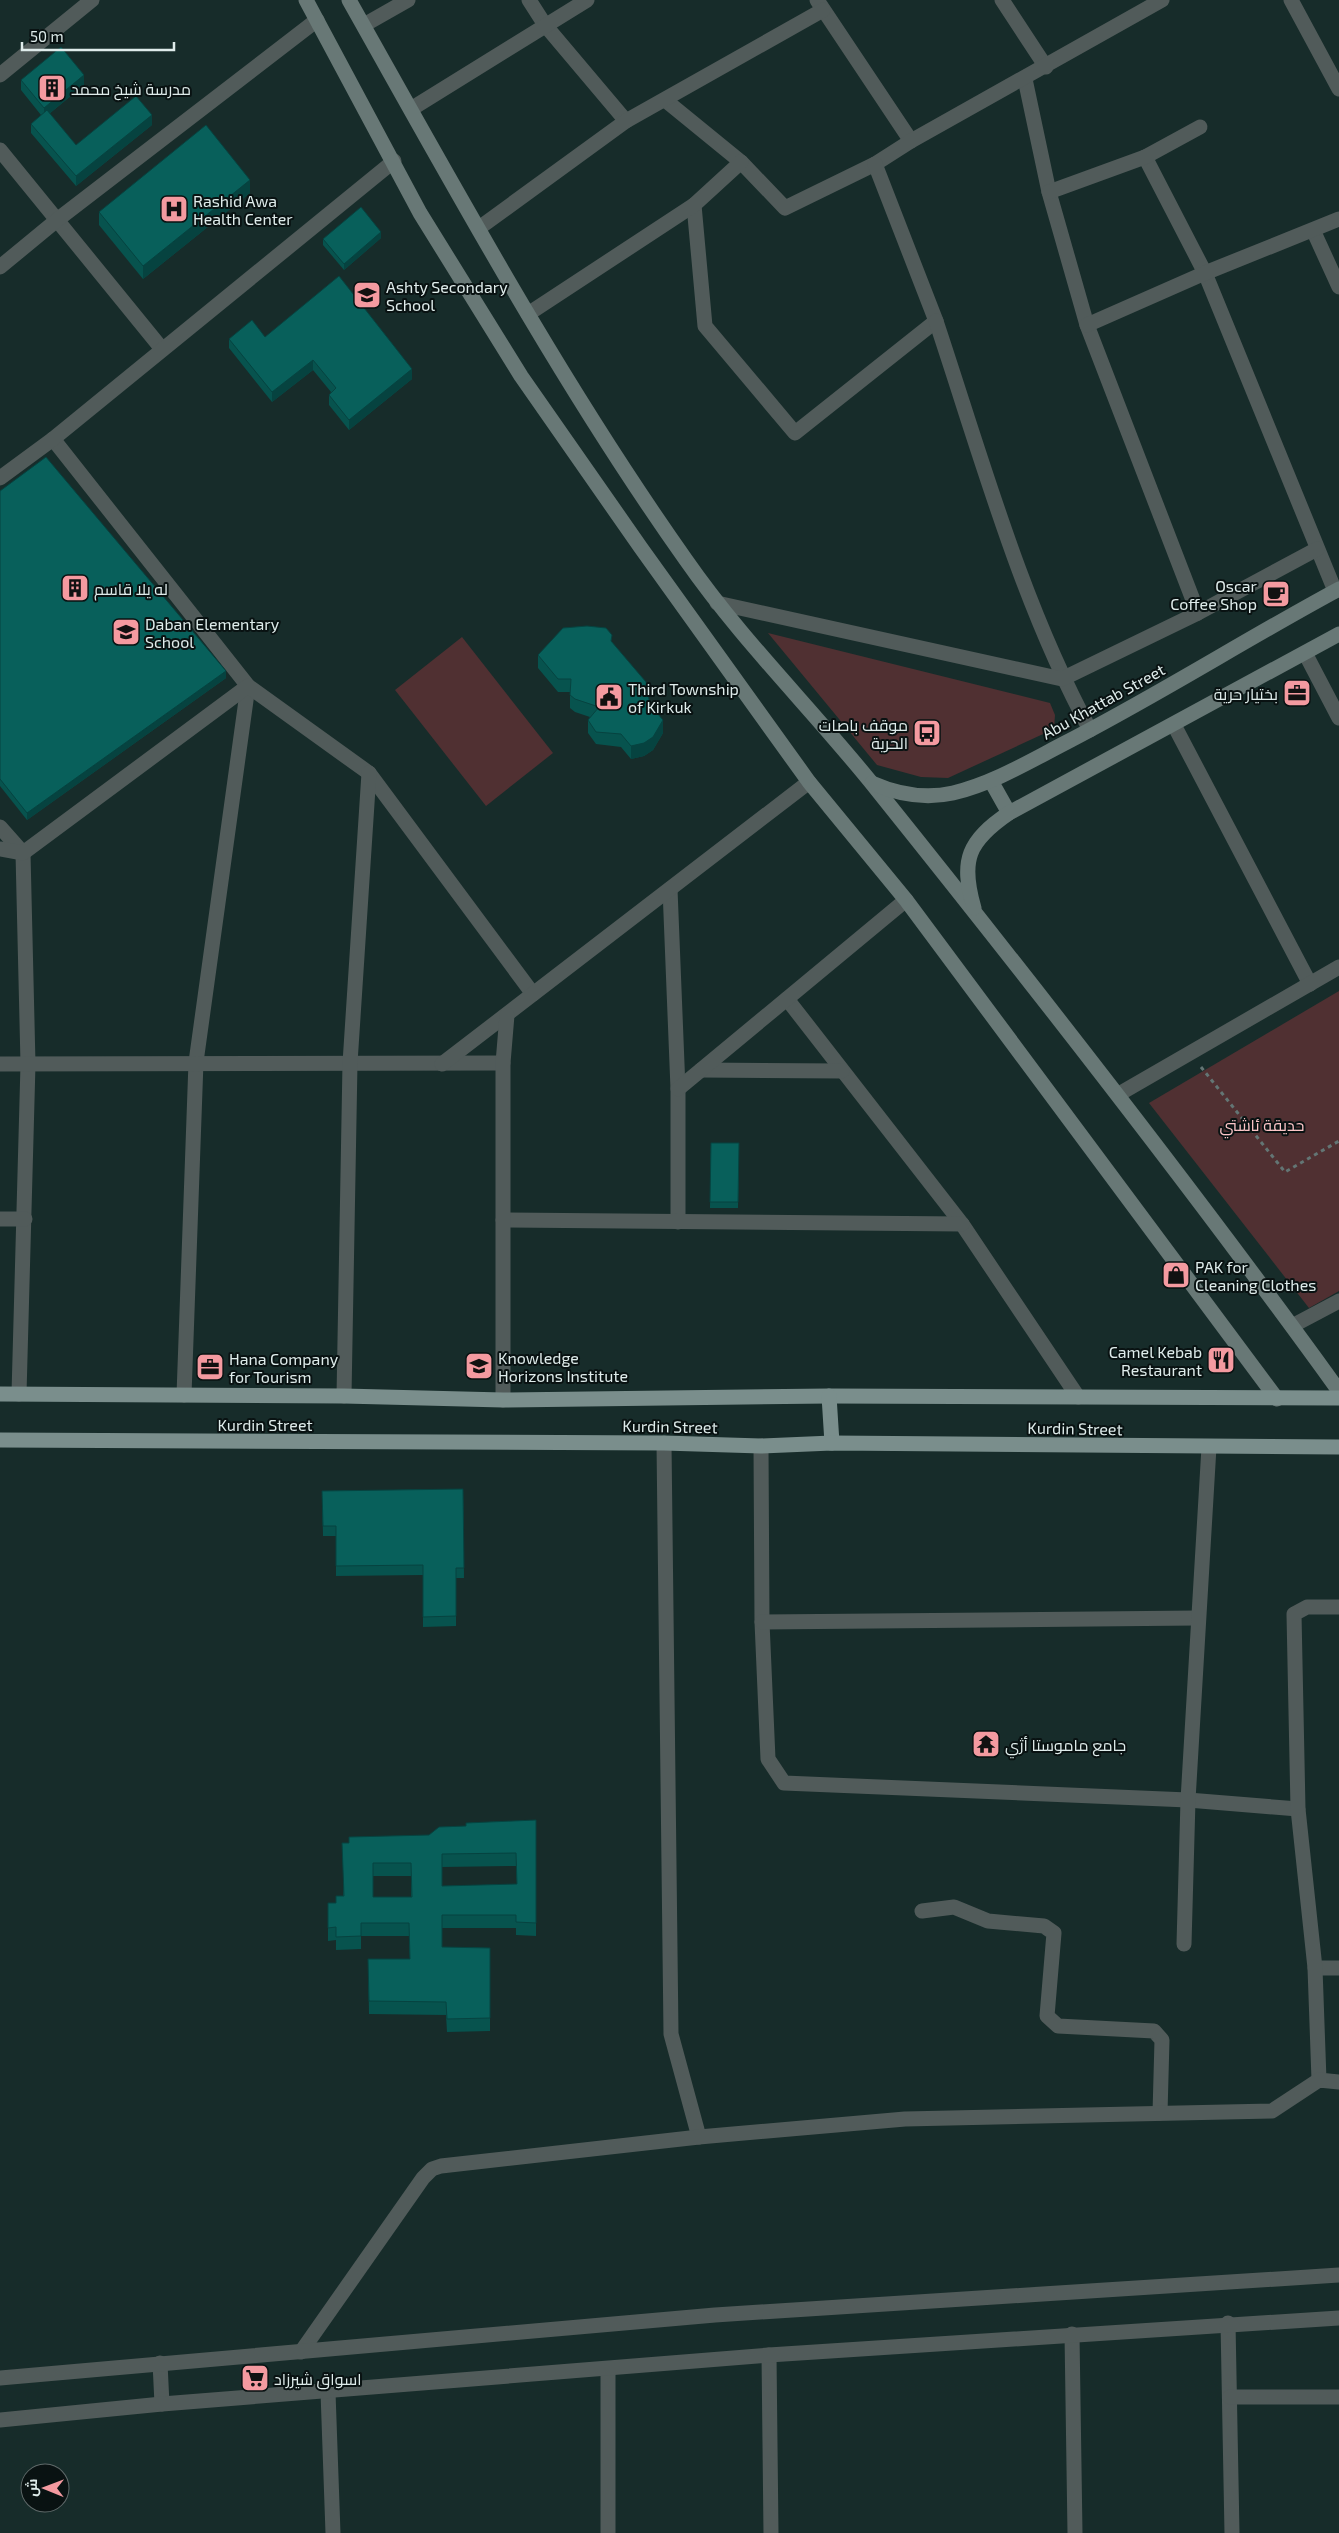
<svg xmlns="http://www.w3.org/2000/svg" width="1339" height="2533" viewBox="0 0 1339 2533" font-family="'Exo 2',Cairo,sans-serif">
  <rect width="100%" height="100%" fill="#172c2a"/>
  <g fill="#503032">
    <polygon points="768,633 1050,703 1055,715 1054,729 948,778 921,777 877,765"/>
    <polygon points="462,637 553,753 486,806 395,690"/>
    <polygon points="1339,991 1339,1291 1309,1308 1149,1103"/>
  </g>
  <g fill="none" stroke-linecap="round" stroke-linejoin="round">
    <polyline stroke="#637574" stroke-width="3" stroke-dasharray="4 4" stroke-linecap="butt" points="1201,1067 1285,1172 1339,1141"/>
    <g stroke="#515b5a" stroke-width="15">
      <polyline points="529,0 545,25 626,121"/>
      <polyline points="817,0 911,141"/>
      <polyline points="1002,0 1046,67"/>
      <polyline points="1291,0 1339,89"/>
      <polyline points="364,25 408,0"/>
      <polyline points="0,75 92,0"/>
      <polyline points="1025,79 1049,192 1087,325 1198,613"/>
      <polyline points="665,100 741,162 785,208 875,164 911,141 1162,0"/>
      <polyline points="411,109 587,0"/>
      <polyline points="0,150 162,349"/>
      <polyline points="1145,157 1205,273 1335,591"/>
      <polyline points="1049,192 1145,157 1200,127"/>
      <polyline points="694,205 705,326 795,433 936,321 875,164"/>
      <polyline points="479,228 626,121 823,10"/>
      <polyline points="1313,230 1339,287"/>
      <polyline points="0,267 57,220 317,20"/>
      <polyline points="528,314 694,205 741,162"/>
      <path d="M 936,321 C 982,459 1021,602 1090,730"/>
      <polyline points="1087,325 1205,273 1339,219"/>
      <polyline points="53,439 248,686 196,1062 184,1395"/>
      <polyline points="0,478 53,439 394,161"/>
      <polyline points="717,603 1062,679 1198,613 1317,549"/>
      <polyline points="1305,653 1339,718"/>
      <polyline points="1174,725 1310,984"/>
      <polyline points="0,827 23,853 28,1064 19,1394"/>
      <polyline points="0,849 23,853 248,686 369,773 533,994"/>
      <polyline points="670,889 678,1089 678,1222"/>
      <polyline points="787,999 962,1224 1078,1397"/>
      <polyline points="0,1064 503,1063"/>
      <polyline points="442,1064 809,782"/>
      <polyline points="701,1070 842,1071"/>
      <polyline points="678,1089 906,900"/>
      <polyline points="1119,1094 1339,967"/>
      <polyline points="0,1219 25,1219"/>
      <polyline points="503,1220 962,1224"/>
      <polyline points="1292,1326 1339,1301"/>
      <polyline points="344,1396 350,1063 369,773"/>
      <polyline points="503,1400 503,1063 507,1015"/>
      <polyline points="664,1443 671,2034 699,2137"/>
      <polyline points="761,1446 762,1622 768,1759 784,1783 1188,1800 1298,1809"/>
      <polyline points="762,1622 1197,1618"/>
      <polyline points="922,1911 954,1907 988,1921 1044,1926 1054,1933 1047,2016 1058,2026 1154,2031 1162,2040 1160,2113"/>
      <polyline points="1184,1944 1188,1800 1209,1447"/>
      <polyline points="1315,1968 1339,1968"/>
      <polyline points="1319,2080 1315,1968 1298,1809 1294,1614 1307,1607 1339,1607"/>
      <polyline points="1228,2323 1232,2533"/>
      <polyline points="1072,2334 1075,2533"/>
      <polyline points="301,2352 423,2178 432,2169 441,2166 699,2137 905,2119 1272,2111 1319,2080 1339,2082"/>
      <polyline points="769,2355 771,2533"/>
      <polyline points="608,2370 608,2533"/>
      <polyline points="328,2392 333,2533"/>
      <polyline points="1230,2397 1339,2397"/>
    </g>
    <g stroke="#515b5a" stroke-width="15">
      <polyline points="160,2363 162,2404"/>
      <polyline points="0,2378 715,2315 1339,2275"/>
      <polyline points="0,2420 162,2404 769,2355 1339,2318"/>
    </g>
    <g stroke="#687876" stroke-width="15">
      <polyline points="306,0 420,213 521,376 641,548 809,782 906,900 1277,1399"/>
      <path d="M 349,0 C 456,190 560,382 686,560 C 743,642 816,713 878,791 C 1036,988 1191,1186 1339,1391"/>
      <polyline points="991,781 1009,813"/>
      <path d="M 872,783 C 897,794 926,799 953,793 C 994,783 1030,761 1067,742 C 1160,694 1248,638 1339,589"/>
      <path d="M 974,908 C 960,860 968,841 1009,813 L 1339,634"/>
    </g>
    <g stroke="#7a8e8c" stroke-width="15">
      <polyline points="0,1394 344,1396 503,1400 829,1396 1339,1398"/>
      <polyline points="829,1396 832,1443"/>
      <polyline points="0,1440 664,1443 761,1446 832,1443 1339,1447"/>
    </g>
  </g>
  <g fill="#07534e" fill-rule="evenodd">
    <polygon points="21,80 84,85 49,114 76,145 152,125 76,186 31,133 31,124 41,115 21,90"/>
    <polygon points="250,193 143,279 99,225 99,212"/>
    <polygon points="381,238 344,270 323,245 323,239"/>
    <polygon points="265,337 412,379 349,430 329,405 329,395 331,392 313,370 272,402 229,348 229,339"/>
    <polygon points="0,491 226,678 27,820 0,786"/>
    <polygon points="612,642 650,705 663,733 653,750 644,756 631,759 621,747 596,744 588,733 588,720 590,717 575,712 570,708 570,692 558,692 538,668 538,655"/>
    <polygon points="711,1143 739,1143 738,1208 710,1208"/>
    <polygon points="463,1489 464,1578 456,1578 456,1626 423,1627 423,1575 336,1576 336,1536 323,1536 322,1491"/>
    <path d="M 536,1820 L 536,1936 L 516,1935 L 516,1928 L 442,1928 L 442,1947 L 490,1948 L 490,2031 L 447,2032 L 446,2015 L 369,2014 L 368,1959 L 410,1959 L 409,1936 L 361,1936 L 361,1949 L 336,1950 L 336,1940 L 328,1941 L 328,1916 L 336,1903 L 343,1896 L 349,1843 L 429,1835 L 466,1826 ZM 516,1866 L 517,1884 L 442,1886 L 442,1867 ZM 373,1876 L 411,1876 L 411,1897 L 373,1897 Z"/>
  </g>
  <g fill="#064340">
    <polygon points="84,75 84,85 44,118 44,108"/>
    <polygon points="152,115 152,125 76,186 76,176"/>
    <polygon points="250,180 250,193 143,279 143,266"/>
    <polygon points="381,232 381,238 344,270 344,264"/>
    <polygon points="313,360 313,370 272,402 272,392"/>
    <polygon points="412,369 412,379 349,430 349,420"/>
    <polygon points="226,671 226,678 27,820 27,813"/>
    <polygon points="663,720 663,733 653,750 644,756 631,759 631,746"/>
  </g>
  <g fill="#08605b" stroke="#064340" fill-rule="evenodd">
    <polygon points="61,47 84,75 44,108 21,80"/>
    <polygon points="136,96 152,115 76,176 31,124 47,110 76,145"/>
    <polygon points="206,125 250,180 143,266 99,212"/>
    <polygon points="361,207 381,232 344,264 323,239"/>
    <polygon points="339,276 412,369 349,420 329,395 336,388 313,360 272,392 229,339 252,320 265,337"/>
    <polygon points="46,457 226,671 27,813 0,779 0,491"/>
    <polygon points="587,626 606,628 612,635 611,641 646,682 650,705 663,720 653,737 644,743 631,746 621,734 596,732 588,720 599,707 575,699 570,695 571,679 558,679 538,655 563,628"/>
    <polygon points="711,1143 739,1143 738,1202 710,1202"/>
    <polygon points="463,1489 464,1568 456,1568 456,1616 423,1617 423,1565 336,1566 336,1526 323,1526 322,1491"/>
    <path d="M 536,1820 L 536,1923 L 516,1922 L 516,1915 L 442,1915 L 442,1947 L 490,1948 L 490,2018 L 447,2019 L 446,2002 L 369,2001 L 368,1959 L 410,1959 L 409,1923 L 361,1923 L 361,1936 L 336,1937 L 336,1927 L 328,1928 L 328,1903 L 336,1903 L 336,1896 L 344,1896 L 342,1843 L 349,1843 L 349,1837 L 429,1835 L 439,1827 L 466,1826 L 466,1823 ZM 516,1853 L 517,1884 L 442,1886 L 442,1854 ZM 373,1863 L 411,1863 L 412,1897 L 373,1897 Z"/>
  </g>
  <defs>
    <symbol id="building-square" viewBox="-11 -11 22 22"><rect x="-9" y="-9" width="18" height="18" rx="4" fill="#f49aa0" stroke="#091212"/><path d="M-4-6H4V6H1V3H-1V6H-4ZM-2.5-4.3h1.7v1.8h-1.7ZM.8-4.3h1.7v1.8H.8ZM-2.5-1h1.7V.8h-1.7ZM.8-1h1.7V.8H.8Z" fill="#111"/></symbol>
    <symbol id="hospital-square" viewBox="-11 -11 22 22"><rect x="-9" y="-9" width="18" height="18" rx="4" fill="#f49aa0" stroke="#091212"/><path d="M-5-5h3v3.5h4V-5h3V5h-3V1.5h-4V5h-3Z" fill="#111"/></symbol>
    <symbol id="school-square" viewBox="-11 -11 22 22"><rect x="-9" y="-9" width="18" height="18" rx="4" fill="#f49aa0" stroke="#091212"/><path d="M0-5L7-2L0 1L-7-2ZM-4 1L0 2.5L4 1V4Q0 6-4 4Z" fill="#111"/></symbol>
    <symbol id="cafe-square" viewBox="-11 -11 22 22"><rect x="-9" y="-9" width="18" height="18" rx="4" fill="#f49aa0" stroke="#091212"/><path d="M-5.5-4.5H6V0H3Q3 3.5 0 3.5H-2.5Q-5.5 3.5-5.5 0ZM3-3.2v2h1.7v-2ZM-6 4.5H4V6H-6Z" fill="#111"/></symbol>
    <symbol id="office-square" viewBox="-11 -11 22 22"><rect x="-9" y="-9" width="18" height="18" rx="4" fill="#f49aa0" stroke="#091212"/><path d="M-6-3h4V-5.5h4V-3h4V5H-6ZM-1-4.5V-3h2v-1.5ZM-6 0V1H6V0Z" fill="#111"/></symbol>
    <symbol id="civic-square" viewBox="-11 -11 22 22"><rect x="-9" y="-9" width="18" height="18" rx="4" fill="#f49aa0" stroke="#091212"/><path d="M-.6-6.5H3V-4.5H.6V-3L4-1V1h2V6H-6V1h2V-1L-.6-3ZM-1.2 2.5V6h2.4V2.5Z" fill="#111"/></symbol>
    <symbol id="bus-square" viewBox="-11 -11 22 22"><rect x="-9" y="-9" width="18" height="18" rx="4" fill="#f49aa0" stroke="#091212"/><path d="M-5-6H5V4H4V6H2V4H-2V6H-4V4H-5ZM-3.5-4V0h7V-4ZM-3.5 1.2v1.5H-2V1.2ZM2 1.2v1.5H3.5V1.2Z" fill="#111"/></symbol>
    <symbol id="shop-square" viewBox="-11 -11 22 22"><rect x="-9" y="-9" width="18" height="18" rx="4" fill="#f49aa0" stroke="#091212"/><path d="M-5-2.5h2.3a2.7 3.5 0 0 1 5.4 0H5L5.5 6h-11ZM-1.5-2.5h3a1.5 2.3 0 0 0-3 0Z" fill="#111"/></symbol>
    <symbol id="restaurant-square" viewBox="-11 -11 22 22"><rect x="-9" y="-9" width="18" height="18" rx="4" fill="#f49aa0" stroke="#091212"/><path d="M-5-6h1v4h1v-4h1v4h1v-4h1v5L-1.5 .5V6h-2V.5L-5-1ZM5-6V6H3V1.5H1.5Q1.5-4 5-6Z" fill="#111"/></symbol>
    <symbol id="temple-square" viewBox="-11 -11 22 22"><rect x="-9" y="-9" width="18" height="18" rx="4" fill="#f49aa0" stroke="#091212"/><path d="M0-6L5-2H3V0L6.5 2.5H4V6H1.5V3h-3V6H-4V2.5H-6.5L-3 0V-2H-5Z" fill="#111"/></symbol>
    <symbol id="supermarket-square" viewBox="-11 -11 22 22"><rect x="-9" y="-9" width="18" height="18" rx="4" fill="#f49aa0" stroke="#091212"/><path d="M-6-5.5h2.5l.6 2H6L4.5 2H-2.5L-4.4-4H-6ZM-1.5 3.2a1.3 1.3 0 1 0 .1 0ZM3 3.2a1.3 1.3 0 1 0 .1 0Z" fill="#111"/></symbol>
  </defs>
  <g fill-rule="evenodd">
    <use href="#building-square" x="36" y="72" width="32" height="32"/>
    <use href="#hospital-square" x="158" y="193" width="32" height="32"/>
    <use href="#school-square" x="351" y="279" width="32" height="32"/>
    <use href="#building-square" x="59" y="572" width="32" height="32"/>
    <use href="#cafe-square" x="1260" y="578" width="32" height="32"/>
    <use href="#school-square" x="110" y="616" width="32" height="32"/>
    <use href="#office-square" x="1281" y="677" width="32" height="32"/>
    <use href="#civic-square" x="593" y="681" width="32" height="32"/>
    <use href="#bus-square" x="911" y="717" width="32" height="32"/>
    <use href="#shop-square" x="1160" y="1259" width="32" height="32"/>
    <use href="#restaurant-square" x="1205" y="1344" width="32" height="32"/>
    <use href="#school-square" x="463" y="1350" width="32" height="32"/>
    <use href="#office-square" x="194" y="1351" width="32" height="32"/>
    <use href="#temple-square" x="970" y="1728" width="32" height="32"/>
    <use href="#supermarket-square" x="239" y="2362" width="32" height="32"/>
  </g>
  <g text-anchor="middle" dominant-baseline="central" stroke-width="4" stroke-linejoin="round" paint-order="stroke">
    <g font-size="16" fill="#dfeceb" stroke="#091212" text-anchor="start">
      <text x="71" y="88">مدرسة شيخ محمد</text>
      <text x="193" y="200">Rashid Awa<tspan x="193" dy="18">Health Center</tspan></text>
      <text x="386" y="286">Ashty Secondary<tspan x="386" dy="18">School</tspan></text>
      <text x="1257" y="585" text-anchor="end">Oscar<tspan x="1257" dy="18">Coffee Shop</tspan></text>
      <text x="94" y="588">له يلا قاسم</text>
      <text x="145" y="623">Daban Elementary<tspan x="145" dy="18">School</tspan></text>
      <text x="628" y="688">Third Township<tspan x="628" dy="18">of Kirkuk</tspan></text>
      <text x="1278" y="693" text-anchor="end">بختيار حرية</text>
      <text x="908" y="724" text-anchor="end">موقف باصات<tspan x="908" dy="18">الحریة</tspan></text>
      <text x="1195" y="1266">PAK for<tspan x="1195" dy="18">Cleaning Clothes</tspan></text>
      <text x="1202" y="1351" text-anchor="end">Camel Kebab<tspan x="1202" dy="18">Restaurant</tspan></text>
      <text x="498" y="1357">Knowledge<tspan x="498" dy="18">Horizons Institute</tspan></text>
      <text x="229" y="1358">Hana Company<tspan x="229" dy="18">for Tourism</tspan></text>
      <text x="1005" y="1744">جامع ماموستا أژي</text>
      <text x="274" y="2378">اسواق شيرزاد</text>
    </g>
    <g font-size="16" fill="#dfeceb" stroke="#091212">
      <text transform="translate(1103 701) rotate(-29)">Abu Khattab Street</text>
      <text x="265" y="1424">Kurdin Street</text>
      <text transform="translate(670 1426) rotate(1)">Kurdin Street</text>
      <text transform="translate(1075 1428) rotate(1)">Kurdin Street</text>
    </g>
    <g font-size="16" fill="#fcc5c7" stroke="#091212">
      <text x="1262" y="1124">حديقة ئاشتي</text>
    </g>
  </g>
  <g transform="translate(45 2488) rotate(271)"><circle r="24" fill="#091212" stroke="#5f6969"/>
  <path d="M0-4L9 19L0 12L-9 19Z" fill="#f49aa0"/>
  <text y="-8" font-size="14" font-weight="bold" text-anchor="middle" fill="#dfeceb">ش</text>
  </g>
  <path d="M22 42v8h152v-8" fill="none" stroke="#dfeceb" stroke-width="2.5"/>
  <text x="30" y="42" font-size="15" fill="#dfeceb" stroke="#091212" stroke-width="4" paint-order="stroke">50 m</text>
</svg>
